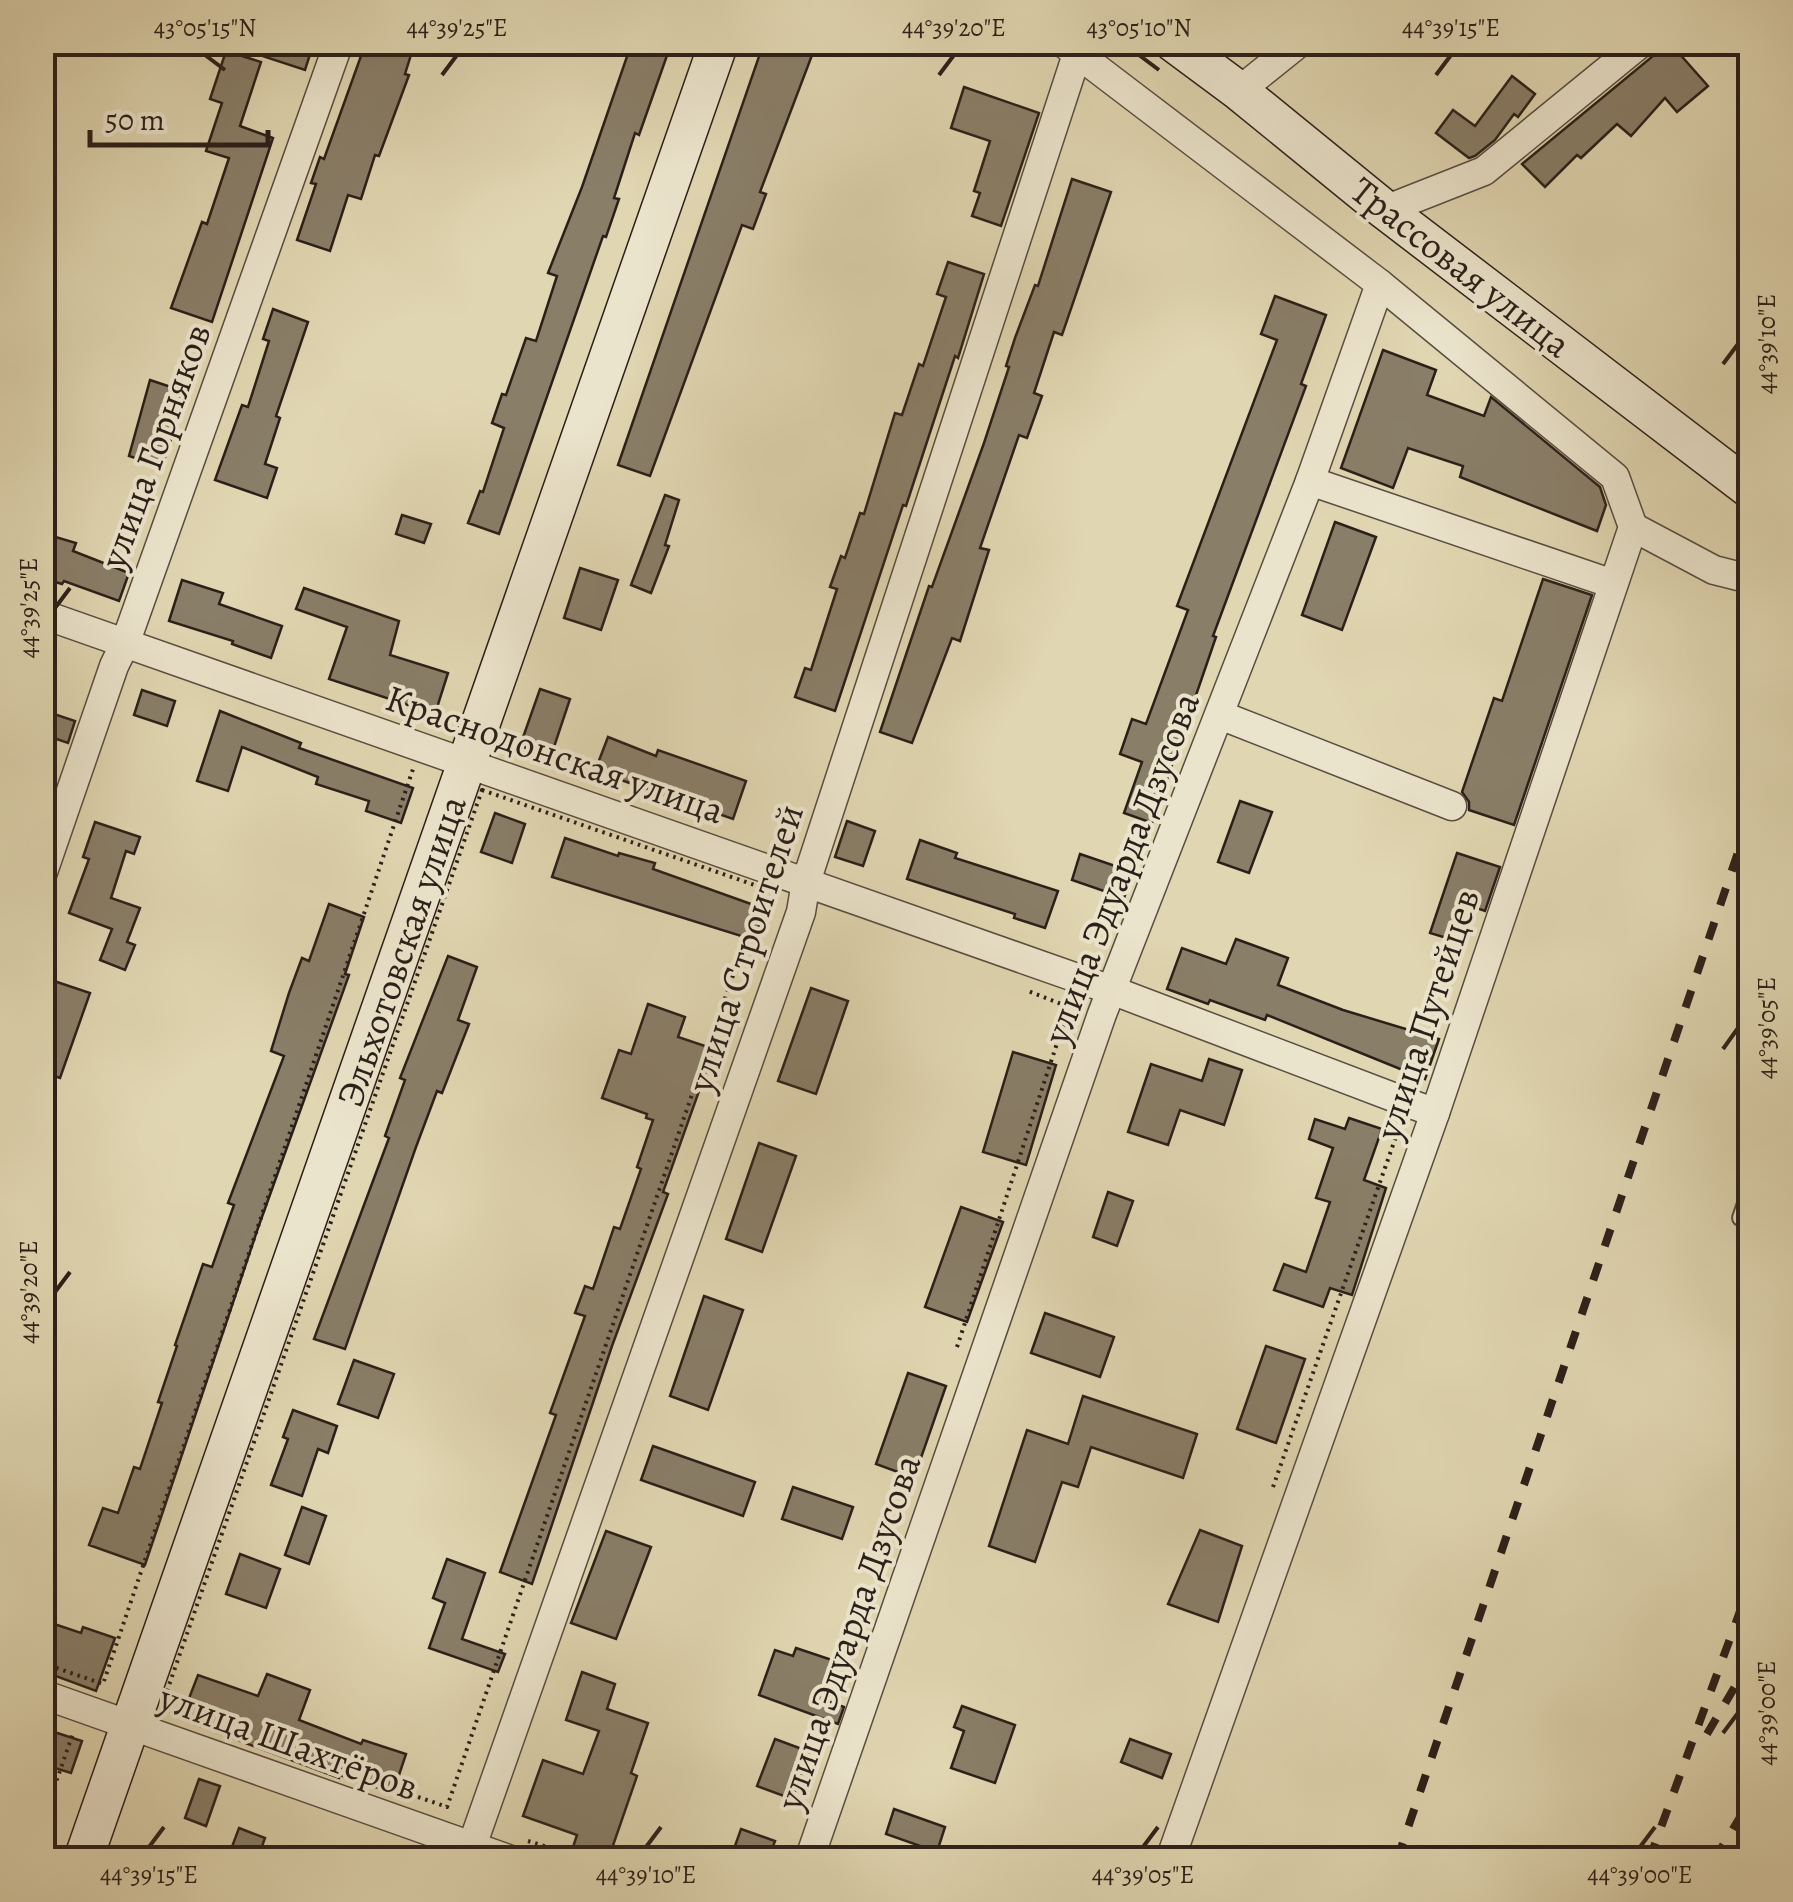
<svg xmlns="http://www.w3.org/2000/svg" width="1793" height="1902" viewBox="0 0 1793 1902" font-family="Alegreya,serif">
  <rect width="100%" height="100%" fill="#e0d6b1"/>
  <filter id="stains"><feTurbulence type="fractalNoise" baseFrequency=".002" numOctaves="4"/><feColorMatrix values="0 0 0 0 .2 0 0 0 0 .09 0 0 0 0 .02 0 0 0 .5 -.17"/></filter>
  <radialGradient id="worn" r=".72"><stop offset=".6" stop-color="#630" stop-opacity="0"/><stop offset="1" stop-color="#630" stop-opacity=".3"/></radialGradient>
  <g fill="#897e68" stroke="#2b1f19" stroke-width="2.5">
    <polygon points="232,42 314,42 305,70 232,46"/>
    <polygon points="366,42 415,42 405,74 409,75 379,156 375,155 361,199 348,195 330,251 297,240 316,184 311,183 320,157 324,159"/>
    <polygon points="632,42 657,42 670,47 639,135 635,133 614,198 619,199 606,237 603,236 499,534 468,523 480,491 483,492 504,428 492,423 502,394 506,395 526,338 536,341 557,276 548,273 582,187"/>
    <polygon points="764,42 817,42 760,192 766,194 753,229 742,225 650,476 618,465"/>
    <polygon points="1661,42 1669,42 1708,86 1677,112 1665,98 1631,136 1617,124 1581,158 1577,155 1545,187 1522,164 1653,56"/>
    <polygon points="226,51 261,62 240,126 273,138 212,322 171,308 202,222 207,224 229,158 206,151 222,103 210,99"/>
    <polygon points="1512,76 1535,94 1518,117 1514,114 1495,140 1475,156 1469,158 1436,133 1453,110 1475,126"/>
    <polygon points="964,87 1039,113 1001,226 972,216 980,193 974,191 990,141 951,128"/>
    <polygon points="1072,179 1111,192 1062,335 1054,332 1034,393 1042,396 1027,438 1019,435 980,548 989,550 960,641 952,638 912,743 880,732 929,586 932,587 984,443 1009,367 1006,366 1015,338 1035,285 1038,286"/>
    <polygon points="948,262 984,274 958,358 955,356 906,506 903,505 835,711 795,697 805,668 811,670 837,589 830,587 841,556 845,558 860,513 864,514 895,413 902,415 919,364 923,366 946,297 937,294"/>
    <polygon points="1275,296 1326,315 1301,384 1306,386 1213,636 1216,637 1152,823 1124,813 1142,762 1120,754 1132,719 1146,724 1188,610 1177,606 1277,340 1261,334"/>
    <polygon points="273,309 308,322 276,416 280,418 265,464 277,468 267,498 215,480 242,405 248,407 269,341 263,339"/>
    <polygon points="1383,350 1436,370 1427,395 1484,416 1491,397 1600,487 1606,505 1597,531 1460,477 1463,466 1408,448 1393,488 1341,468"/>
    <polygon points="150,380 186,392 162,467 129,456"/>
    <polygon points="665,495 679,500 665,545 669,546 651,593 631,585"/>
    <polygon points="402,515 431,524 424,543 396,534"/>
    <polygon points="1335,522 1376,537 1342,630 1302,615"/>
    <polygon points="42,533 76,543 73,551 129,573 119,601 64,581 62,584 42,578"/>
    <polygon points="580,568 618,580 601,630 564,618"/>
    <polygon points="1543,579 1592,595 1514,825 1469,810 1469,802 1462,792 1494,698 1502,701"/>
    <polygon points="182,580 223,593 219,604 282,626 271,658 232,644 233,641 169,621"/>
    <polygon points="304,588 399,621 390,655 448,673 435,714 329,679 347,627 296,609"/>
    <polygon points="540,689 570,699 551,756 520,746"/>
    <polygon points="142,690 175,701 167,726 134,715"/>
    <polygon points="42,710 75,721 68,743 42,734"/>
    <polygon points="220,711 301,743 299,748 413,788 401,823 366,811 369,801 316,784 318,777 242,747 228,791 197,781"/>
    <polygon points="608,737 656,756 658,750 746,781 733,819 595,771"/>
    <polygon points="1240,801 1272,812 1249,873 1218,862"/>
    <polygon points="495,813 525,824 512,863 481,852"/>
    <polygon points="847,821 875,831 863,866 835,857"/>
    <polygon points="95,822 140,837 134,854 126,851 111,898 140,908 127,942 135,945 125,970 100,960 112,929 69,913 89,859 83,857"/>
    <polygon points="565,838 618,856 619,853 655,863 653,869 765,909 754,940 552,877"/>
    <polygon points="920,840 957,853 955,858 1058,891 1045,928 1014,918 1015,914 907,879"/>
    <polygon points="1457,853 1500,867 1485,911 1465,904 1453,940 1430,933"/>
    <polygon points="1080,854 1133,872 1124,898 1072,880"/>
    <polygon points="329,904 364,917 345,974 349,975 258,1228 145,1565 89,1545 103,1508 118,1513 134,1467 140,1469 162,1403 158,1402 177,1346 175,1345 203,1264 212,1267 234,1205 228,1203 284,1056 271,1051 289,993 302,958 309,961"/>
    <polygon points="1236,939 1288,958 1278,985 1343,1010 1439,1039 1425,1079 1267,1015 1265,1020 1210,1000 1208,1004 1167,989 1182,948 1226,964"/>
    <polygon points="448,956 477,967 458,1020 469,1024 442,1093 437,1091 416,1147 345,1349 314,1339 389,1138 385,1136 405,1080 400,1078"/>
    <polygon points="42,977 90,993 60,1078 42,1072"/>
    <polygon points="811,988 848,1001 816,1094 778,1081"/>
    <polygon points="648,1004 685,1017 678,1037 714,1049 663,1192 668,1194 612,1346 532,1584 500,1572 556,1415 550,1413 585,1316 575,1313 585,1286 593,1289 614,1227 620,1229 641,1169 637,1167 653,1120 646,1118 647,1114 602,1098 619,1050 631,1054"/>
    <polygon points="1013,1052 1056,1065 1026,1165 983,1152"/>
    <polygon points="1209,1059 1242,1070 1224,1125 1180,1110 1168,1145 1128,1132 1151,1064 1202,1081"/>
    <polygon points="1349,1118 1382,1129 1364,1180 1386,1188 1352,1295 1330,1288 1323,1307 1274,1290 1284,1264 1306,1272 1330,1202 1316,1198 1333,1148 1309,1139 1315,1119 1345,1129"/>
    <polygon points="759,1143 796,1156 762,1252 726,1239"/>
    <polygon points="1108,1192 1133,1201 1117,1246 1093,1237"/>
    <polygon points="961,1207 1003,1222 967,1322 925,1307"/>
    <polygon points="704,1296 743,1310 708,1410 670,1396"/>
    <polygon points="1045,1313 1114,1337 1100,1377 1031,1353"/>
    <polygon points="1266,1346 1305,1359 1276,1443 1237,1429"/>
    <polygon points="354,1360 394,1374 378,1418 338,1404"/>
    <polygon points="908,1373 946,1386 914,1478 876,1464"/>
    <polygon points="1083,1396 1197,1434 1183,1478 1091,1447 1078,1487 1062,1482 1035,1562 989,1546 1027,1430 1068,1444"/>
    <polygon points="293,1410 337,1426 328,1453 318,1449 302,1496 271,1485 288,1439 283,1437"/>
    <polygon points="653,1446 755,1482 743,1516 641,1480"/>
    <polygon points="793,1487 853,1507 842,1539 782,1519"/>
    <polygon points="302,1507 326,1516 309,1564 285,1555"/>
    <polygon points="1200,1530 1242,1546 1218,1622 1168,1604"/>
    <polygon points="606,1531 651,1547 616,1639 571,1623"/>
    <polygon points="240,1554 280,1569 266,1608 226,1594"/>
    <polygon points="447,1559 485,1573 462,1639 505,1654 498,1672 429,1648 445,1603 433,1598"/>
    <polygon points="42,1620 81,1633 83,1627 115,1638 96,1691 42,1671"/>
    <polygon points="796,1648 838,1662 825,1700 844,1707 838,1724 759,1695 775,1650 793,1656"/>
    <polygon points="582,1672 615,1684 607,1709 648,1723 631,1773 637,1776 608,1860 588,1860 571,1853 577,1835 523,1816 543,1760 583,1774 599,1731 566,1720"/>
    <polygon points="267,1674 310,1690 299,1720 361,1744 363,1740 406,1754 393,1793 340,1775 339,1778 181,1719 198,1675 258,1696"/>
    <polygon points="962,1706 1015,1725 995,1783 951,1768 964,1731 954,1727"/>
    <polygon points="42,1728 82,1741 71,1773 42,1764"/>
    <polygon points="775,1739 810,1752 792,1799 757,1786"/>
    <polygon points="1130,1739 1171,1754 1162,1778 1121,1762"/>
    <polygon points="199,1779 220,1786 206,1826 185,1818"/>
    <polygon points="894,1809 945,1827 937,1852 886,1834"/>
    <polygon points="239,1828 265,1838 257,1860 227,1860"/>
    <polygon points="741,1829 775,1841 768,1860 730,1860"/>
  </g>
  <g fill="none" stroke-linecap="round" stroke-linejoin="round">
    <defs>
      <polyline id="lane" points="1740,1218 1750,1189"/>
      <g id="street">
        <polyline points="1239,91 1300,42"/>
        <polyline points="1385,210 1484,171 1642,42"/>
        <polyline points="1310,481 1613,584"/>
        <polyline points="1633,527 1714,570 1750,579"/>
        <polyline points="42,614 1114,991 1435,1113"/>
        <polyline points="1220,715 1452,806"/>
        <polyline points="42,875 114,666 126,641 339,42"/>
        <polyline points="42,1694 511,1860"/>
        <polyline points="467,1860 801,912 806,882 1077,54"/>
        <polyline points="809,1860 1102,1014 1310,481 1380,284 1062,42"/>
        <polyline points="1170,1860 1435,1113 1633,527 1615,477 1380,284"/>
      </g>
      <g id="secondary">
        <polyline points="1173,42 1239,91 1385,210 1750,489"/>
        <polyline points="83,1860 719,42"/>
      </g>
    </defs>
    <use href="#lane" stroke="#584d3f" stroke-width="18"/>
    <use href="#street" stroke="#584d3f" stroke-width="31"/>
    <use href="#secondary" stroke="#2b1f19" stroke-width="41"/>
    <g stroke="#2b1f19" stroke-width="4" stroke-dasharray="2.5 5" stroke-linecap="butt">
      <polygon points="482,790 763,888 447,1807 161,1708"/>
      <polyline points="42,925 51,900"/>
      <polyline points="957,1347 1069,1007 1028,991"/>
      <polyline points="1273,1487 1399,1128"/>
      <polyline points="42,1663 103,1684 413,769"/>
      <polyline points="42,1823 73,1733"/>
      <polyline points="528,1841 590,1860"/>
    </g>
    <use href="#lane" stroke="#ebe4cc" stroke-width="14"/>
    <use href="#street" stroke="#ebe4cc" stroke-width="28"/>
    <use href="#secondary" stroke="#ebe4cc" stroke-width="38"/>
    <g stroke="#2b1f19" stroke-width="8" stroke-dasharray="18 18" stroke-linecap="butt">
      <polyline points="1707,1734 1750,1661"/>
      <polyline points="1397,1860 1750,817"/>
      <polyline points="1649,1860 1750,1584"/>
      <polyline points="1714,1860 1750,1801"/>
    </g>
  </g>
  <path fill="none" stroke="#2b1f19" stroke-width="4" d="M 205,55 L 225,70M 1139,55 L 1159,70M 442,75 L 457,55M 939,75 L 954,55M 1436,75 L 1451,55M 1723,364 L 1738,344M 55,608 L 70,588M 1723,1049 L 1738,1028M 55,1292 L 70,1272M 1723,1733 L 1738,1713M 149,1847 L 164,1827M 646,1847 L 661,1827M 1143,1847 L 1158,1827M 1640,1847 L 1655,1827"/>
  <g text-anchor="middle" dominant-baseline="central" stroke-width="8" stroke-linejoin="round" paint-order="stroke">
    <g font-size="38" fill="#2b1f19" stroke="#ebe4cc">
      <text transform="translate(1461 267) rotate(38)">Трассовая улица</text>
      <text transform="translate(155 446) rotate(-70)">улица Горняков</text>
      <text transform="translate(555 754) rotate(19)">Краснодонская улица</text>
      <text transform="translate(1121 868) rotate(-69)">улица Эдуарда Дзусова</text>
      <text transform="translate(745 948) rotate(-72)">улица Строителей</text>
      <text transform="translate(401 951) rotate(-71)">Эльхотовская улица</text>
      <text transform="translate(1427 1014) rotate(-72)">улица Путейцев</text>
      <text transform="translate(848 1632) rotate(-71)">улица Эдуарда Дзусова</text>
      <text transform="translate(289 1742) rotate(20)">улица Шахтёров</text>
    </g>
  </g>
  <rect width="1793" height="1902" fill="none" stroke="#e0d6b1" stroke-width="110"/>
  <path d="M90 130v15h178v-15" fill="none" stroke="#2b1f19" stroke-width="5"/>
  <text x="105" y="130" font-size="30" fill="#2b1f19" stroke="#ebe4cc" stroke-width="8" paint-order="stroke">50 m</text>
  <rect x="55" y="55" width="1683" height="1792" fill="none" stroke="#2b1f19" stroke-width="4"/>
  <g font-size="25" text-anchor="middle" fill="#2b1f19">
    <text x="205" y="36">43°05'15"N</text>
    <text x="457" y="36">44°39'25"E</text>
    <text x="954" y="36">44°39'20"E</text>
    <text x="1139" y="36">43°05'10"N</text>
    <text x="1451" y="36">44°39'15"E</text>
    <text transform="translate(1766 344) rotate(-90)" y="9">44°39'10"E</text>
    <text transform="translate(28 608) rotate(-90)" y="9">44°39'25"E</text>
    <text transform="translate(1766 1028) rotate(-90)" y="9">44°39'05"E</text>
    <text transform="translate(28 1292) rotate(-90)" y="9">44°39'20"E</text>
    <text transform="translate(1766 1713) rotate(-90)" y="9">44°39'00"E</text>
    <text x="149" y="1883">44°39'15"E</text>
    <text x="646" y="1883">44°39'10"E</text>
    <text x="1143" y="1883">44°39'05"E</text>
    <text x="1640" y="1883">44°39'00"E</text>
  </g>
  <rect width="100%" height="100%" filter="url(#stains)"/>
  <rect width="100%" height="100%" fill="url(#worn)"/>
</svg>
